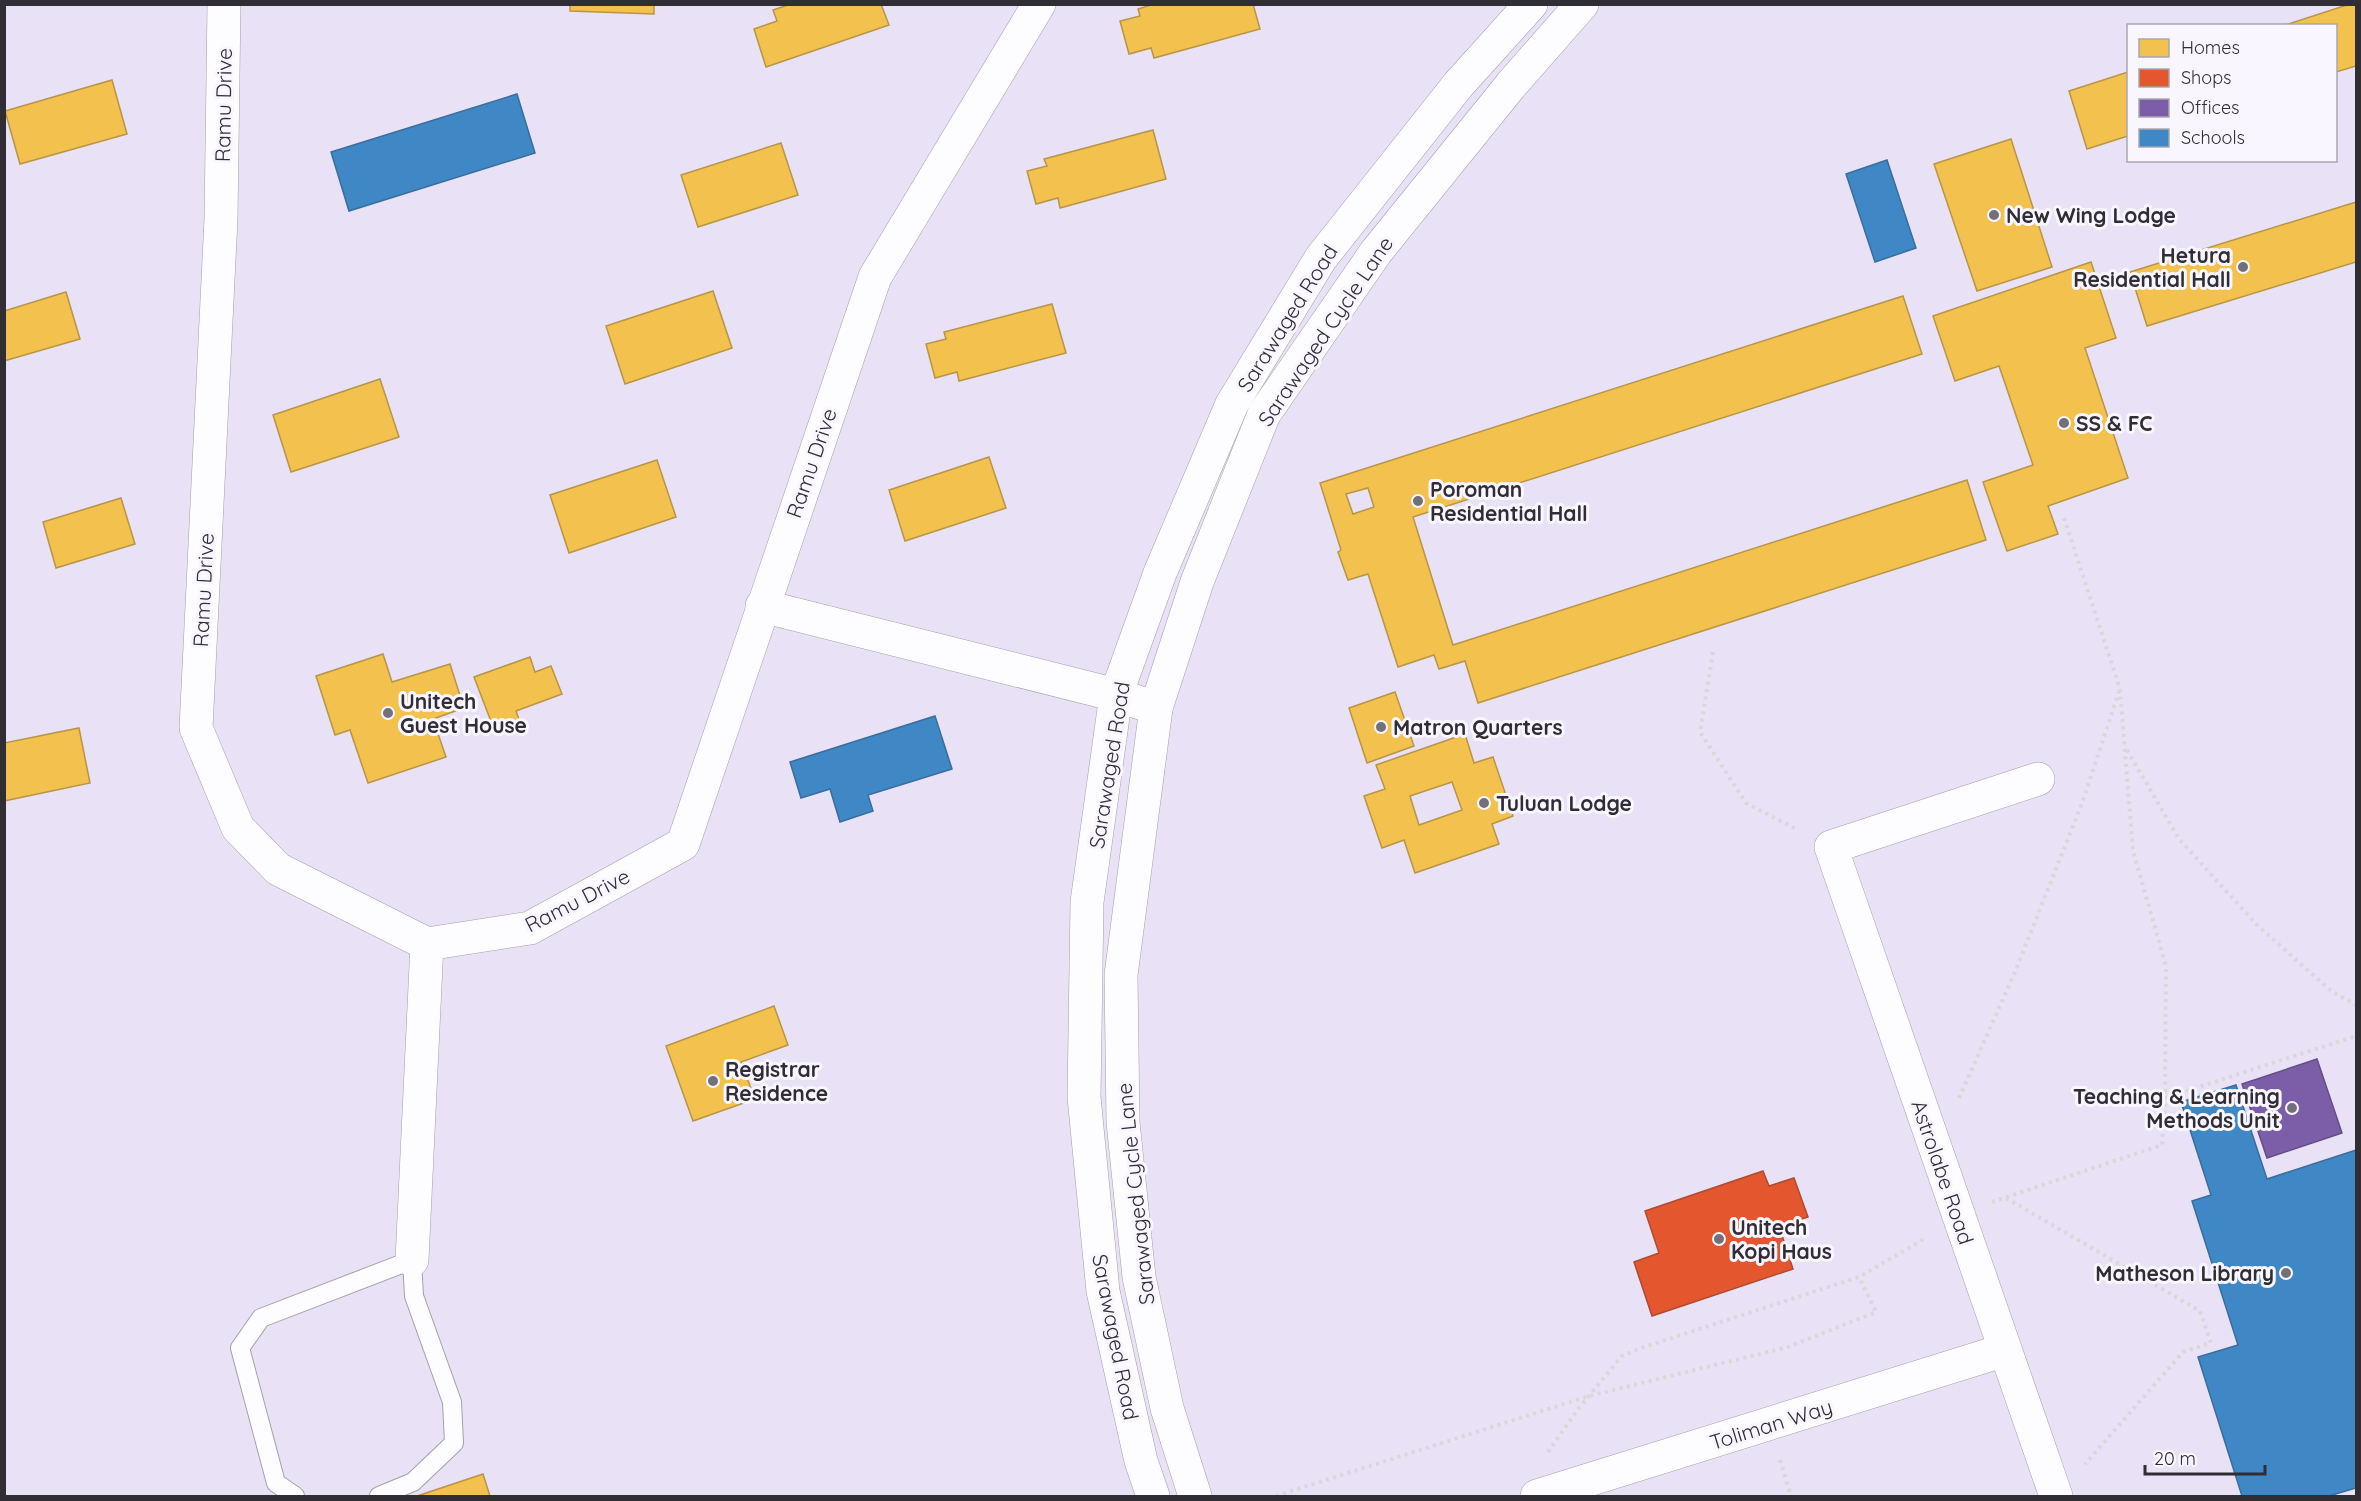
<svg xmlns="http://www.w3.org/2000/svg" width="2361" height="1501" viewBox="0 0 2361 1501" font-family="Quicksand,sans-serif">
  <rect width="100%" height="100%" fill="#f0ebf6"/>
  <path fill="#e9e1f5" fill-rule="evenodd" d="M 5,5 L 2356,5 L 2356,1496 L 5,1496 ZM 2128,26 L 2336,26 L 2336,160 L 2128,160 Z"/>
  <g fill="#f2c14e" stroke="#b89546" stroke-width="1.5" fill-rule="evenodd">
    <polygon points="570,4 654,4 654,14 570,11"/>
    <polygon points="791,4 881,4 889,25 766,67 754,29 777,21 773,10"/>
    <polygon points="1154,4 1253,4 1260,29 1154,58 1151,48 1129,54 1120,21 1140,16 1138,9"/>
    <polygon points="2350,4 2356,4 2356,66 2336,72 2336,26 2282,26"/>
    <polygon points="2128,72 2128,136 2087,149 2069,91"/>
    <polygon points="112,80 127,134 20,164 5,111"/>
    <polygon points="1153,130 1166,179 1060,208 1058,198 1036,204 1027,171 1047,166 1044,159"/>
    <polygon points="2011,139 2052,267 1977,291 1934,164"/>
    <polygon points="781,143 798,195 698,227 681,175"/>
    <polygon points="2356,202 2356,262 2147,326 2130,272"/>
    <polygon points="2091,262 2116,338 2085,348 2128,478 2048,506 2058,534 2007,551 1983,482 2033,465 1999,366 1955,381 1933,316"/>
    <polygon points="713,291 732,348 625,384 606,326"/>
    <polygon points="66,292 80,339 4,361 4,311"/>
    <path d="M 1903,296 L 1922,354 L 1413,517 L 1453,645 L 1967,480 L 1986,540 L 1478,703 L 1465,661 L 1439,669 L 1434,655 L 1398,667 L 1368,574 L 1348,580 L 1338,552 L 1341,550 L 1320,483 ZM 1368,488 L 1374,507 L 1353,514 L 1346,494 Z"/>
    <polygon points="1052,304 1066,353 959,381 957,372 935,378 926,344 946,339 944,332"/>
    <polygon points="380,379 399,437 291,472 273,415"/>
    <polygon points="989,457 1006,508 905,541 889,490"/>
    <polygon points="657,460 676,517 569,553 550,495"/>
    <polygon points="121,498 135,544 56,568 43,522"/>
    <polygon points="383,654 392,682 450,664 464,708 433,719 446,757 368,783 350,730 335,735 316,676"/>
    <polygon points="530,657 535,672 551,666 562,694 516,711 520,722 495,732 474,677"/>
    <polygon points="1395,692 1414,746 1367,763 1349,708"/>
    <polygon points="79,728 90,783 4,801 4,743"/>
    <path d="M 1465,734 L 1474,763 L 1493,757 L 1513,816 L 1492,824 L 1499,844 L 1415,873 L 1404,840 L 1382,848 L 1364,796 L 1385,789 L 1376,765 ZM 1452,782 L 1462,810 L 1419,825 L 1410,796 Z"/>
    <polygon points="774,1006 788,1045 741,1062 755,1099 693,1121 666,1046"/>
    <polygon points="483,1474 490,1496 417,1496"/>
  </g>
  <polygon fill="#e4572e" stroke="#ae4a30" stroke-width="1.5" points="1763,1171 1769,1186 1794,1178 1808,1217 1779,1226 1793,1269 1652,1316 1634,1262 1659,1253 1645,1211"/>
  <polygon fill="#7b5ea7" stroke="#644f85" stroke-width="1.5" points="2317,1059 2342,1133 2267,1158 2242,1084"/>
  <g fill="#3f88c5" stroke="#3a6d9a" stroke-width="1.5">
    <polygon points="517,94 535,153 349,211 331,152"/>
    <polygon points="1887,160 1916,248 1875,262 1846,174"/>
    <polygon points="935,716 952,769 868,795 873,811 840,822 830,789 801,798 790,762"/>
    <polygon points="2236,1085 2267,1179 2356,1150 2356,1488 2329,1496 2242,1496 2198,1357 2238,1345 2192,1201 2211,1195 2181,1102"/>
  </g>
  <g fill="none" stroke-linecap="round" stroke-linejoin="round">
    <defs>
      <polyline id="service" points="295,1496 276,1483 240,1348 261,1318 412,1260 414,1296 452,1402 454,1443 413,1482 379,1496"/>
      <g id="minor">
        <polyline points="224,4 221,219 196,728 238,828 278,869 427,944 530,928 683,844 875,277 1039,4"/>
        <polyline points="762,606 1116,695 1156,708 1121,975 1123,1122 1139,1277 1167,1408 1195,1496"/>
        <polyline points="1156,708 1197,582 1264,414 1376,252 1511,85 1582,4"/>
        <polyline points="2038,779 1831,847 2056,1496"/>
        <polyline points="412,1260 427,944"/>
        <polyline points="1153,1496 1141,1461 1103,1291 1084,1097 1087,902 1116,695 1160,573 1232,404 1321,258 1458,85 1531,4"/>
        <polyline points="1537,1496 2005,1350"/>
      </g>
    </defs>
    <use href="#service" stroke="#a3a0a8" stroke-width="20"/>
    <use href="#minor" stroke="#a3a0a8" stroke-width="34"/>
    <g stroke="#d8d7da" stroke-width="4" stroke-dasharray="3 4.5" stroke-linecap="butt">
      <polyline points="1713,652 1700,732 1746,803 1798,830"/>
      <polyline points="2127,750 2179,839 2257,925 2331,991 2356,1005"/>
      <polyline points="1959,1098 2015,972 2081,806 2119,692"/>
      <polyline points="2165,1098 2356,1036"/>
      <polyline points="2006,1198 2200,1311 2211,1343 2183,1352 2085,1464"/>
      <polyline points="1992,1202 2162,1145 2165,1098 2166,966 2133,851 2120,689 2063,515"/>
      <polyline points="1548,1452 1578,1409 1622,1356 1644,1347 1859,1277 1926,1238"/>
      <polyline points="1780,1460 1791,1496"/>
      <polyline points="1276,1496 1589,1396 1788,1347 1876,1312 1859,1277"/>
    </g>
    <use href="#service" stroke="#fdfcfe" stroke-width="18"/>
    <use href="#minor" stroke="#fdfcfe" stroke-width="33"/>
  </g>
  <g fill="#737079" stroke="#f9f6ff" stroke-width="2">
    <circle cx="1994" cy="215" r="6"/>
    <circle cx="2243" cy="267" r="6"/>
    <circle cx="2064" cy="423" r="6"/>
    <circle cx="1418" cy="501" r="6"/>
    <circle cx="388" cy="713" r="6"/>
    <circle cx="1381" cy="727" r="6"/>
    <circle cx="1484" cy="803" r="6"/>
    <circle cx="713" cy="1081" r="6"/>
    <circle cx="2292" cy="1108" r="6"/>
    <circle cx="1719" cy="1239" r="6"/>
    <circle cx="2286" cy="1273" r="6"/>
  </g>
  <g text-anchor="middle" dominant-baseline="central" stroke-width="6" stroke-linejoin="round" paint-order="stroke">
    <g font-size="21" fill="#302d35" stroke="#f9f6ff">
      <text transform="translate(223 105) rotate(-89)">Ramu Drive</text>
      <text transform="translate(1287 318) rotate(-58)">Sarawaged Road</text>
      <text transform="translate(1325 331) rotate(-56)">Sarawaged Cycle Lane</text>
      <text transform="translate(811 463) rotate(-71)">Ramu Drive</text>
      <text transform="translate(203 590) rotate(-87)">Ramu Drive</text>
      <text transform="translate(1109 765) rotate(-81)">Sarawaged Road</text>
      <text transform="translate(577 900) rotate(-27)">Ramu Drive</text>
      <text transform="translate(1943 1172) rotate(71)">Astrolabe Road</text>
      <text transform="translate(1135 1194) rotate(-96)">Sarawaged Cycle Lane</text>
      <text transform="translate(1116 1337) rotate(79)">Sarawaged Road</text>
      <text transform="translate(1771 1424) rotate(-17)">Toliman Way</text>
    </g>
    <g font-size="21" font-weight="bold" fill="#302d35" stroke="#f9f6ff" text-anchor="start">
      <text x="2006" y="215">New Wing Lodge</text>
      <text x="2231" y="255" text-anchor="end">Hetura<tspan x="2231" dy="24">Residential Hall</tspan></text>
      <text x="2076" y="423">SS &amp; FC</text>
      <text x="1430" y="489">Poroman<tspan x="1430" dy="24">Residential Hall</tspan></text>
      <text x="400" y="701">Unitech<tspan x="400" dy="24">Guest House</tspan></text>
      <text x="1393" y="727">Matron Quarters</text>
      <text x="1496" y="803">Tuluan Lodge</text>
      <text x="725" y="1069">Registrar<tspan x="725" dy="24">Residence</tspan></text>
      <text x="2280" y="1096" text-anchor="end">Teaching &amp; Learning<tspan x="2280" dy="24">Methods Unit</tspan></text>
      <text x="1731" y="1227">Unitech<tspan x="1731" dy="24">Kopi Haus</tspan></text>
      <text x="2274" y="1273" text-anchor="end">Matheson Library</text>
    </g>
  </g>
  <rect width="2361" height="1501" fill="none" stroke="#302d35" stroke-width="12"/>
  <rect x="2127" y="24" width="210" height="138" fill="#f9f6ff" stroke="#a9a6ae" stroke-width="1.5"/>
  <rect x="2139" y="39" width="30" height="18" fill="#f2c14e" stroke="#a9a6ae" stroke-width="1.5"/>
  <text x="2181" y="54" font-size="18" fill="#302d35">Homes</text>
  <rect x="2139" y="69" width="30" height="18" fill="#e4572e" stroke="#a9a6ae" stroke-width="1.5"/>
  <text x="2181" y="84" font-size="18" fill="#302d35">Shops</text>
  <rect x="2139" y="99" width="30" height="18" fill="#7b5ea7" stroke="#a9a6ae" stroke-width="1.5"/>
  <text x="2181" y="114" font-size="18" fill="#302d35">Offices</text>
  <rect x="2139" y="129" width="30" height="18" fill="#3f88c5" stroke="#a9a6ae" stroke-width="1.5"/>
  <text x="2181" y="144" font-size="18" fill="#302d35">Schools</text>
  <path d="M2145 1465v9h120v-9" fill="none" stroke="#302d35" stroke-width="3"/>
  <text x="2154" y="1465" font-size="18" fill="#302d35" stroke="#f9f6ff" stroke-width="4.5" paint-order="stroke">20 m</text>
</svg>
